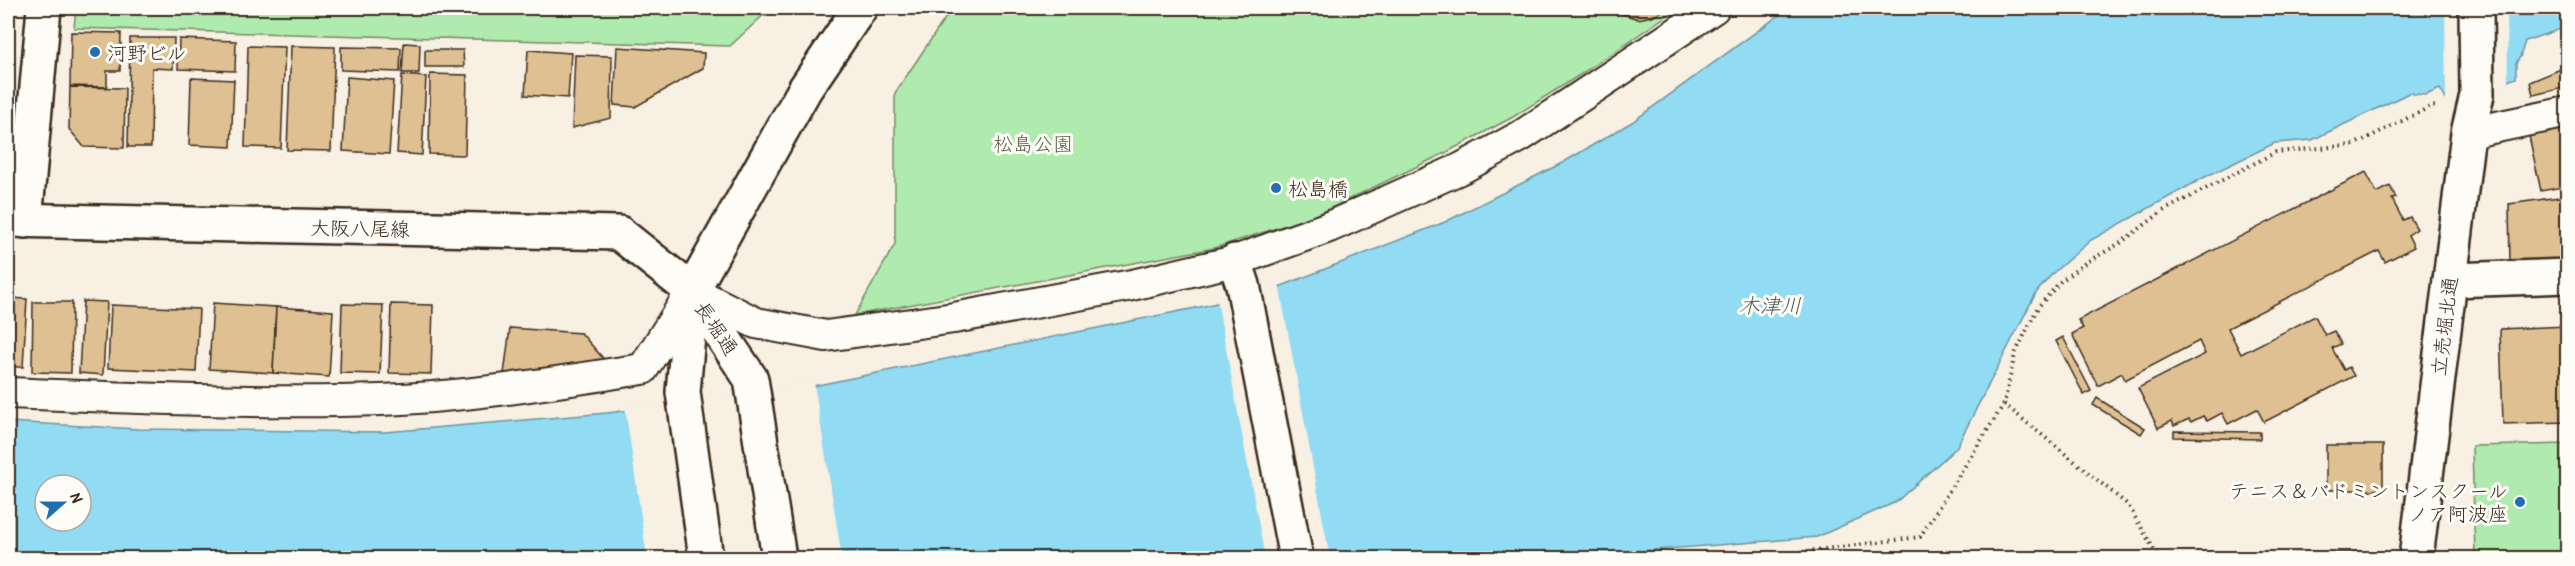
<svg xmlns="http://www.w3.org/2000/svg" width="2575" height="566" viewBox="0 0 2575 566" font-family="'Patrick Hand','Klee One',sans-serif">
  <rect width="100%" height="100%" fill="#f7f0e3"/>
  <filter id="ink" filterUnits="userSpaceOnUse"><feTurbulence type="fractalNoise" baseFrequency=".0167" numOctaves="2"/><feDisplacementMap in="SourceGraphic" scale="12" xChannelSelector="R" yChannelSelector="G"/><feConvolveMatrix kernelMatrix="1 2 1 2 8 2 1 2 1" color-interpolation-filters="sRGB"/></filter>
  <g filter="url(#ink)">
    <g fill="#afeaaf" stroke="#758a66" stroke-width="1.5">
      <polygon points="76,8 771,8 730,46 74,28"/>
      <polygon points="952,8 1678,8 1578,76 1513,117 1447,152 1314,216 1214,248 855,315 895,244 895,93"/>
      <polygon points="2567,444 2567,558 2475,558 2472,446"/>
    </g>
    <path fill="#91dbf3" stroke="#6f949e" stroke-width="1.5" fill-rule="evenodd" d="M 1789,8 L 2567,8 L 2567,27 L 2525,41 L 2520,57 L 2516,63 L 2516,78 L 2448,103 L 2440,89 L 2426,95 L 2413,94 L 2411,92 L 2312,140 L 2275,143 L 2205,177 L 2091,240 L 2053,273 L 2036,293 L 1956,448 L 1896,502 L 1817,537 L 1554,558 L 8,558 L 8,422 L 139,429 L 385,432 L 607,413 L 813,386 L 1200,307 L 1274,289 L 1445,222 L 1564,162 L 1632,122 ZM 45,485 L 81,485 L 81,521 L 45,521 Z"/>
    <g fill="#f7f0e3">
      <polygon points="2445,8 2507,8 2508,84 2446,105"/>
      <polygon points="1279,284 1330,558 1265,558 1217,300"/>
      <polygon points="814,383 842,558 647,558 625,407"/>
    </g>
    <g fill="#dec092" stroke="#3b2a1e" stroke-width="1.5">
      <polygon points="1614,8 1665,8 1657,15 1638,19 1620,13"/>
      <polygon points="71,32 121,33 120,71 107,71 107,87 70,86"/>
      <polygon points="130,38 174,38 173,69 152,68 151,147 128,147"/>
      <polygon points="179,39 236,41 235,71 178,69"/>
      <polygon points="404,43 420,44 419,73 402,73"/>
      <polygon points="248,46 285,47 281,148 245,147"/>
      <polygon points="291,46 335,47 331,151 287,150"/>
      <polygon points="341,47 401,48 400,72 341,70"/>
      <polygon points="617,47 704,53 703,68 635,107 614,105"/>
      <polygon points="425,50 463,50 464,67 425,67"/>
      <polygon points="528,50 571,53 568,98 525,95"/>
      <polygon points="575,55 612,56 611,118 572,128"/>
      <polygon points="2568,66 2568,87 2533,95 2530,82"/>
      <polygon points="430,74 467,75 465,155 429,154"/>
      <polygon points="402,75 426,77 422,155 397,153"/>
      <polygon points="347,77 394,81 389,154 343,151"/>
      <polygon points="191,78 234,80 231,147 189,145"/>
      <polygon points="70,87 125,88 124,148 84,147 69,129"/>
      <polygon points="2568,127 2568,186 2541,191 2529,136"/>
      <polygon points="2366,172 2377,193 2390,186 2396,198 2392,199 2403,220 2410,217 2417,229 2408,235 2414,247 2385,262 2379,251 2228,328 2241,354 2315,316 2325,335 2334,331 2341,344 2332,348 2344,370 2349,367 2354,376 2264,422 2257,409 2228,424 2222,413 2207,421 2203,416 2191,422 2189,419 2174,426 2172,421 2158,428 2138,388 2205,354 2199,341 2125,380 2122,373 2098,386 2072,334 2083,328 2078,320"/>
      <polygon points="2566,196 2568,263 2510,264 2509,204"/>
      <polygon points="8,298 27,299 23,367 8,367"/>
      <polygon points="83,301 107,302 103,375 79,373"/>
      <polygon points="33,302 72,302 71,373 32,372"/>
      <polygon points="213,303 276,307 273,373 209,369"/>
      <polygon points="342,304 383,305 380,374 340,373"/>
      <polygon points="391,304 433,305 431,374 389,373"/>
      <polygon points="111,305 199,309 196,372 108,368"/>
      <polygon points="276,307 333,311 329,377 273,373"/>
      <polygon points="2568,326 2568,422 2503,424 2500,329"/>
      <polygon points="510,328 581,333 608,364 504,374"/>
      <polygon points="2063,337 2091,391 2084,395 2056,341"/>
      <polygon points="2097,398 2145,428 2141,434 2093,405"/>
      <polygon points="2174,431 2260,432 2260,439 2174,437"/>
      <rect x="2326" y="445" width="57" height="45"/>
      <polygon points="2372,552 2372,558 2294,558 2294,554"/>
    </g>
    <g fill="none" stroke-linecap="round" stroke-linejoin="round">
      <defs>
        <g id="minor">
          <polyline points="2468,133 2568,112"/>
          <path d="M 8,393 C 132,398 256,404 381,400 C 469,397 556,382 643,369 L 692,291 L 756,323 L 826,336 L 954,318 L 1132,285 L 1235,261 L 1329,227 L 1462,168 L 1521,136 L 1714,8"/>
        </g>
        <g id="tertiary">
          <polyline points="25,221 44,8"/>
          <polyline points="1235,261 1243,285 1296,558"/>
          <polyline points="2450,280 2568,276"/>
          <polyline points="692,291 805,89 860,8"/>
          <polyline points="2416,558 2468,133 2477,95 2476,8"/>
        </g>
        <g id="secondary">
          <polyline points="8,220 619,233 692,291 751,379 779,558"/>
          <polyline points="692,291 683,392 706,558"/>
        </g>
      </defs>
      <use href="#minor" stroke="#3b2a1e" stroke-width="34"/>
      <use href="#tertiary" stroke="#3b2a1e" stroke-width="38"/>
      <use href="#secondary" stroke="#3b2a1e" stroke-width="38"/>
      <g stroke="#3b2a1e" stroke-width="4" stroke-dasharray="1.5 4.5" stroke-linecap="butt">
        <polyline points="2004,404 2128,505 2159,558"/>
        <polyline points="1753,558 1920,537 2004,404 2015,354 2038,307 2060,282 2085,263 2119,244 2163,211 2276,152 2353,145 2432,106 2439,107"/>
      </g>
      <use href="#minor" stroke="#fdfcf7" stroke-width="30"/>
      <use href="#tertiary" stroke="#fdfcf7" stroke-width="33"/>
      <use href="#secondary" stroke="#fdfcf7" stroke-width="33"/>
    </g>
  </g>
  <g fill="#1f6fb2" stroke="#fdfcf7" stroke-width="2">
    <circle cx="95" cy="52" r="6"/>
    <circle cx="1276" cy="188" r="6"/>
    <circle cx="2520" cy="502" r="6"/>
  </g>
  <g text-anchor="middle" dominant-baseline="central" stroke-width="6" stroke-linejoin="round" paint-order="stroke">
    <g font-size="20" fill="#3b2a1e" stroke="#fdfcf7" text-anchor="start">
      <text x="107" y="52">河野ビル</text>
      <text x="1288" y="188">松島橋</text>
      <text x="2508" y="490" text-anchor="end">テニス＆バドミントンスクール<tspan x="2508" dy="23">ノア阿波座</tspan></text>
    </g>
    <g font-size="20" fill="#585a42" stroke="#fdfcf7">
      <text x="1033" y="143">松島公園</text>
    </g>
    <g font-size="20" fill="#3b2a1e" stroke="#fdfcf7">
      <text transform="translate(360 228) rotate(1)">大阪八尾線</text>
      <text transform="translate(2444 326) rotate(-83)">立売堀北通</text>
      <text transform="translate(717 328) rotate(56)">長堀通</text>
    </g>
    <g font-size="21" font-style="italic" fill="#505653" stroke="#fdfcf7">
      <text x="1770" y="305">木津川</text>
    </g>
  </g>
  <rect width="2575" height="566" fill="none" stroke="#fdfcf7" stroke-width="30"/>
  <rect x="15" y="15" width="2545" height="536" fill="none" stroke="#3b2a1e" stroke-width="2" filter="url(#ink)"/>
  <g transform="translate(63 503) rotate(69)"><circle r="28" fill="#fdfcf7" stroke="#afa8a0" stroke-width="1.5"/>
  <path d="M0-4.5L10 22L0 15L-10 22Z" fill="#1f6fb2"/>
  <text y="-9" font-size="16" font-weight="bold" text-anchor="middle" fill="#3b2a1e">N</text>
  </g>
</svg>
